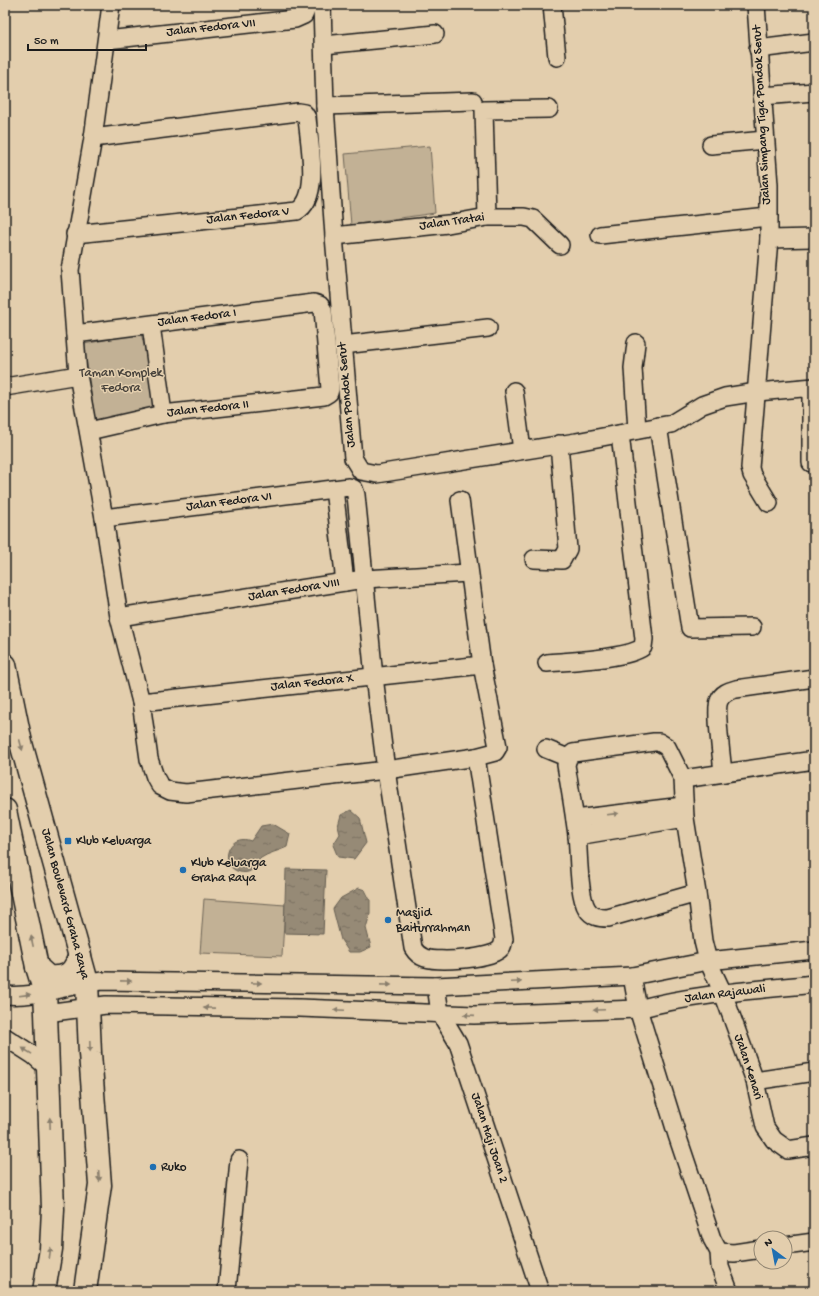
<svg xmlns="http://www.w3.org/2000/svg" width="819" height="1296" viewBox="0 0 819 1296" font-family="'Gochi Hand',sans-serif">
  <defs>
    <pattern id="water-ripples" width="26" height="14" patternUnits="userSpaceOnUse"><rect width="26" height="14" fill="#968a76"/><path d="M2 4q2-2 4 0t4 0M15 11q2-2 4 0t4 0" fill="none" stroke="#7a7060"/></pattern>
  </defs>
  <rect width="100%" height="100%" fill="#e3cead"/>
  <filter id="ink" filterUnits="userSpaceOnUse"><feTurbulence type="fractalNoise" baseFrequency=".025" numOctaves="2"/><feDisplacementMap in="SourceGraphic" scale="8" xChannelSelector="R" yChannelSelector="G"/><feConvolveMatrix kernelMatrix="1 2 1 2 8 2 1 2 1" color-interpolation-filters="sRGB"/></filter>
  <g filter="url(#ink)">
    <g fill="#c2b195" stroke="#6f6658">
      <polygon points="430,146 435,213 351,225 345,154"/>
      <polygon points="141,333 159,408 95,421 84,344"/>
      <polygon points="204,899 285,905 282,956 200,953"/>
    </g>
    <g fill="url(#water-ripples)" stroke="#655e52">
      <polygon points="351,810 360,818 366,843 354,859 338,857 333,845 340,834 338,826 341,815"/>
      <path d="M 273,824 L 290,834 L 287,847 C 279,851 268,853 261,858 C 254,863 255,875 240,872 C 218,867 227,832 251,841 L 261,826 Z"/>
      <polygon points="286,869 326,870 323,934 284,933"/>
      <polygon points="359,888 365,890 370,900 370,914 366,928 371,947 360,952 349,952 341,940 333,909 341,898"/>
    </g>
    <g fill="none" stroke-linecap="round" stroke-linejoin="round">
      <defs>
        <g id="minor">
          <polyline points="111,5 93,138 70,270 78,375 104,518 119,617 141,702 149,759 155,777 160,786 170,791 186,793 386,770 476,757 495,752 498,747 482,665 460,500"/>
          <polyline points="322,5 325,106 334,236 353,458 361,471 377,474 576,442 671,424 702,405 725,397 757,392 814,387"/>
          <polyline points="552,5 557,57"/>
          <polyline points="756,5 769,185 769,239 750,468 752,475 769,503"/>
          <polyline points="107,40 295,19 304,15 308,5"/>
          <polyline points="324,45 435,34"/>
          <polyline points="758,49 814,42"/>
          <polyline points="762,96 814,92"/>
          <polyline points="325,106 473,101"/>
          <polyline points="711,145 765,140"/>
          <polyline points="487,217 484,110 549,109"/>
          <path d="M 75,234 L 297,211 C 321,198 309,142 307,118 L 304,113 L 298,112 L 93,138"/>
          <polyline points="600,235 768,217"/>
          <polyline points="334,236 448,224 487,217 524,217 533,219 560,245"/>
          <polyline points="769,239 814,238"/>
          <polyline points="151,325 163,414"/>
          <polyline points="75,334 314,303 320,305 323,310 330,389 329,393 324,396 163,414 89,431"/>
          <polyline points="636,343 633,368 637,430"/>
          <polyline points="343,345 488,328"/>
          <polyline points="5,387 78,375"/>
          <polyline points="811,388 811,463"/>
          <polyline points="514,391 522,450"/>
          <polyline points="658,426 690,628 752,627"/>
          <polyline points="334,489 345,582"/>
          <path d="M 104,518 L 349,487 L 354,489 L 356,495 L 374,677 L 386,770 L 413,948 C 416,953 419,956 425,958 C 438,962 492,960 501,948 C 503,946 503,942 504,939 L 476,757"/>
          <polyline points="534,559 562,560 568,549 559,444"/>
          <polyline points="119,617 364,579 469,573"/>
          <path d="M 547,663 C 569,661 627,659 643,647 L 644,639 L 620,434"/>
          <polyline points="141,702 482,665"/>
          <polyline points="546,749 568,758"/>
          <path d="M 723,773 C 722,760 715,710 719,701 C 722,693 729,691 736,689 L 814,678"/>
          <polyline points="683,779 814,760"/>
          <polyline points="575,819 683,806"/>
          <polyline points="577,836 685,818"/>
          <path d="M 697,893 L 608,918 C 599,918 592,917 587,909 C 578,895 579,853 577,835 C 574,812 570,788 566,765 L 568,758 L 573,753 L 654,742 L 659,742 L 667,747 L 683,779 L 685,818 L 697,893 L 703,941 L 708,961 L 723,993 L 755,1081 L 765,1127 L 774,1140 L 788,1150 L 814,1146"/>
          <polyline points="632,976 638,1009 677,1135 712,1239 719,1252 720,1267 729,1291"/>
          <polyline points="436,986 440,1013 458,1043 540,1291"/>
          <path d="M 5,995 C 38,998 70,984 103,981 L 436,986 L 632,976 L 708,961 L 814,950"/>
          <path d="M 46,1013 L 106,1005 L 300,1008 L 474,1015 L 638,1009 C 695,994 755,990 814,984"/>
          <polyline points="5,1037 33,1055 48,1068"/>
          <polyline points="755,1081 814,1072"/>
          <polyline points="785,1246 814,1242"/>
          <polyline points="719,1252 734,1253 761,1249"/>
          <polyline points="227,1291 239,1160"/>
        </g>
        <g id="major">
          <polyline points="5,665 21,743 87,982 90,1053 100,1185 85,1291"/>
          <polyline points="5,810 37,967 45,993 46,1013 53,1209 51,1249 44,1291"/>
          <path d="M 37,967 L 48,977 C 68,978 73,974 80,955"/>
        </g>
      </defs>
      <use href="#minor" stroke="#1c1c1c" stroke-width="20"/>
      <use href="#major" stroke="#1c1c1c" stroke-width="25"/>
      <use href="#minor" stroke="#e3cead" stroke-width="17"/>
      <use href="#major" stroke="#e3cead" stroke-width="22"/>
    </g>
    <defs><path id="oneway-solid" d="M-6-.8H1V-3.2L6.5 0L1 3.2V.8H-6Z"/></defs>
    <g fill="#897e6c">
      <use href="#oneway-solid" transform="translate(21 745) rotate(75)"/>
      <use href="#oneway-solid" transform="translate(613 814) rotate(-7)"/>
      <use href="#oneway-solid" transform="translate(32 941) rotate(-102)"/>
      <use href="#oneway-solid" transform="translate(126 981) rotate(1)"/>
      <use href="#oneway-solid" transform="translate(516 982) rotate(-3)"/>
      <use href="#oneway-solid" transform="translate(256 983) rotate(1)"/>
      <use href="#oneway-solid" transform="translate(386 985) rotate(1)"/>
      <use href="#oneway-solid" transform="translate(25 995) rotate(-7)"/>
      <use href="#oneway-solid" transform="translate(209 1008) rotate(-179)"/>
      <use href="#oneway-solid" transform="translate(339 1010) rotate(-178)"/>
      <use href="#oneway-solid" transform="translate(599 1010) rotate(178)"/>
      <use href="#oneway-solid" transform="translate(469 1015) rotate(-176)"/>
      <use href="#oneway-solid" transform="translate(90 1046) rotate(88)"/>
      <use href="#oneway-solid" transform="translate(27 1051) rotate(-148)"/>
      <use href="#oneway-solid" transform="translate(50 1123) rotate(-92)"/>
      <use href="#oneway-solid" transform="translate(99 1176) rotate(86)"/>
      <use href="#oneway-solid" transform="translate(50 1253) rotate(-82)"/>
    </g>
  </g>
  <g fill="#1f6fb2" stroke="#e3cead" stroke-width="1.5">
    <rect x="64" y="837" width="8" height="8" rx="2"/>
    <circle cx="183" cy="870" r="4"/>
    <circle cx="388" cy="920" r="4"/>
    <circle cx="153" cy="1167" r="4"/>
  </g>
  <g text-anchor="middle" dominant-baseline="central" stroke-width="3" stroke-linejoin="round" paint-order="stroke">
    <g font-size="13" fill="#1c1c1c" stroke="#e3cead">
      <text transform="translate(211 28) rotate(-6)">Jalan Fedora VII</text>
      <text transform="translate(762 115) rotate(-93)">Jalan Simpang Tiga Pondok Serut</text>
      <text transform="translate(248 216) rotate(-6)">Jalan Fedora V</text>
      <text transform="translate(452 222) rotate(-8)">Jalan Tratai</text>
      <text transform="translate(197 318) rotate(-7)">Jalan Fedora I</text>
      <text transform="translate(347 395) rotate(-95)">Jalan Pondok Serut</text>
      <text transform="translate(208 409) rotate(-6)">Jalan Fedora II</text>
      <text transform="translate(229 502) rotate(-7)">Jalan Fedora VI</text>
      <text transform="translate(294 590) rotate(-9)">Jalan Fedora VIII</text>
      <text transform="translate(312 683) rotate(-6)">Jalan Fedora X</text>
      <text transform="translate(65 904) rotate(75)">Jalan Boulevard Graha Raya</text>
      <text transform="translate(725 994) rotate(-7)">Jalan Rajawali</text>
      <text transform="translate(748 1067) rotate(72)">Jalan Kenari</text>
      <text transform="translate(489 1138) rotate(72)">Jalan Haji Joan 2</text>
    </g>
    <g font-size="13" fill="#46413a" stroke="#e3cead">
      <text x="121" y="373">Taman Komplek<tspan x="121" dy="15">Fedora</tspan></text>
    </g>
    <g font-size="13" fill="#1c1c1c" stroke="#e3cead" text-anchor="start">
      <text x="76" y="841">Klub Keluarga</text>
      <text x="191" y="863">Klub Keluarga<tspan x="191" dy="15">Graha Raya</tspan></text>
      <text x="396" y="913">Masjid<tspan x="396" dy="15">Baiturrahman</tspan></text>
      <text x="161" y="1167">Ruko</text>
    </g>
  </g>
  <rect width="819" height="1296" fill="none" stroke="#e3cead" stroke-width="20"/>
  <rect x="10" y="10" width="799" height="1276" fill="none" stroke="#1c1c1c" stroke-width="1.5" filter="url(#ink)"/>
  <g transform="translate(773 1250) rotate(328)"><circle r="19" fill="#e3cead" stroke="#938773"/>
  <path d="M0-3L7 15L0 10L-7 15Z" fill="#1f6fb2"/>
  <text y="-6" font-size="11" font-weight="bold" text-anchor="middle" fill="#1c1c1c">N</text>
  </g>
  <path d="M28 44v6h118v-6" fill="none" stroke="#1c1c1c" stroke-width="2"/>
  <text x="34" y="44" font-size="12" fill="#1c1c1c" stroke="#e3cead" stroke-width="3" paint-order="stroke">50 m</text>
</svg>
